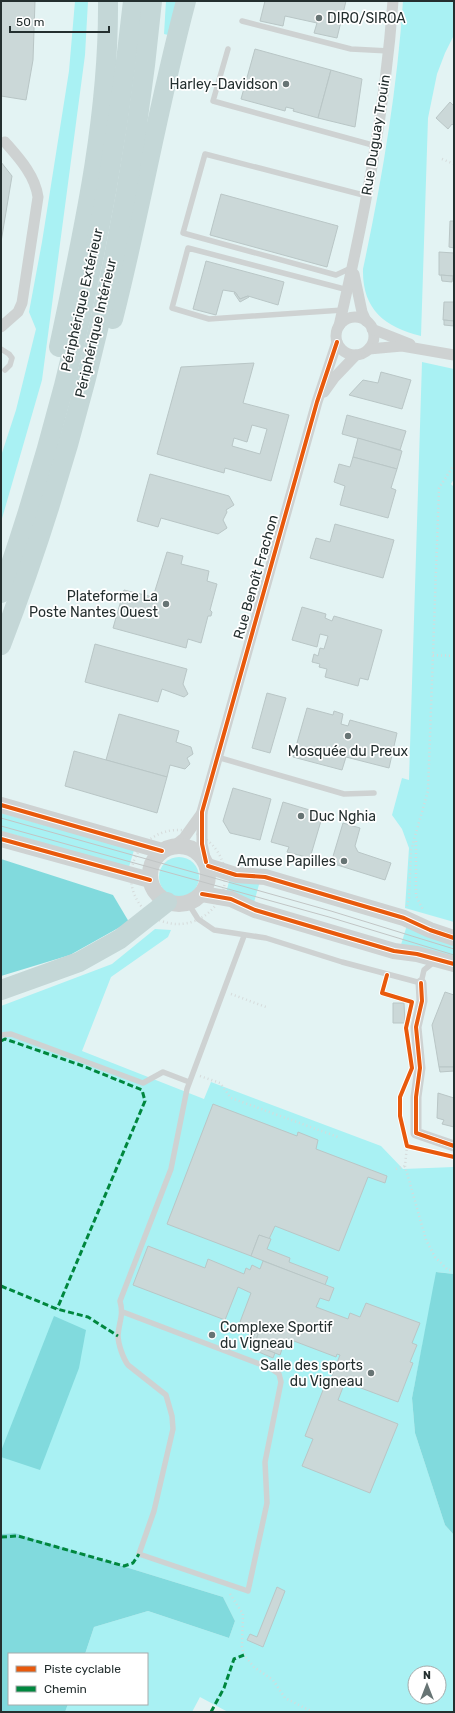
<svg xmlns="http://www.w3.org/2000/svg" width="455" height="1713" viewBox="0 0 455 1713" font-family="Rubik,sans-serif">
  <rect width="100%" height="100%" fill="#e3f3f3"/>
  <g fill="#a9f1f3" fill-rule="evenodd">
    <polygon points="75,1 88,1 85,55 42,380 1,522 1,456 16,410 36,329 29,312 42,242 69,71"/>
    <polygon points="166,1 177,1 168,35 164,34"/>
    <path d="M 403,1 L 454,1 L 454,35 L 445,53 L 437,74 L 428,118 L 421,336 C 384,327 362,309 363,269 C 382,180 397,91 403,1 Z"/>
    <polygon points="422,362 454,369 454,479 451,484 454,487 454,922 405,908 409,848 402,829 392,815 402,778 409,780"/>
    <polygon points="1,813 134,850 129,867 1,831"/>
    <circle cx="179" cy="877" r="20"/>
    <polygon points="230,878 260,881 253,906 226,893"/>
    <polygon points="407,925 454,943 454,961 400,948"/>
    <path d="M 155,929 L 171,930 L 168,937 L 111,977 L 82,1051 L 204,1099 L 211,1082 L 381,1146 L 403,1169 L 454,1167 L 454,1274 L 437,1272 L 412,1398 L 415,1433 L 445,1525 L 454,1535 L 454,1712 L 228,1712 L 200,1697 L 192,1712 L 65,1712 L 68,1704 L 147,1704 L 147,1654 L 85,1654 L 94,1627 L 148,1611 L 229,1638 L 235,1621 L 223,1597 L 15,1533 L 1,1534 L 1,1006 L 112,964 ZM 415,1673 L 439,1673 L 439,1697 L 415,1697 Z"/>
  </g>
  <g fill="#81dadd">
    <polygon points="1,859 113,895 129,922 70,955 1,976"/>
    <polygon points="436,1272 454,1274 454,1535 445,1525 415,1433 412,1398"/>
    <polygon points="54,1316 86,1330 79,1368 40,1470 1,1457 1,1451"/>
    <polygon points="15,1533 223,1597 235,1621 229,1638 148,1611 94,1627 85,1654 9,1654 9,1704 68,1704 65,1712 1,1712 1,1534"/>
  </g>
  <g fill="#cbd8d8" stroke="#b9c6c6" fill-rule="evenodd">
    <polygon points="1,1 35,1 33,60 26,100 1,96"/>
    <polygon points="265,1 346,1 337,38 314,33 317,23 285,16 283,26 260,21"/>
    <polygon points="255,49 331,70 318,118 293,111 294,109 286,107 285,111 241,99"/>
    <polygon points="331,70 362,79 355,127 318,118"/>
    <polygon points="450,102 454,106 454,126 452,124 448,129 436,118"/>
    <polygon points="1,162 12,176 1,242"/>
    <polygon points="221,194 338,226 327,267 210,235"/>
    <polygon points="450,221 454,221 454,248 449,247"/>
    <polygon points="439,252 454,253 454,276 439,275"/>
    <polygon points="206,261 284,282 278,305 248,296 240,299 235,292 223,290 216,315 193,309"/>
    <polygon points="441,275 453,276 452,282 442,281"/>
    <polygon points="235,292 240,299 248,296 249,297 240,302 234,293"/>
    <polygon points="444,302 454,302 454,321 443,320"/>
    <polygon points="444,320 454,321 454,326 444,325"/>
    <path d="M 254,363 L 243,403 L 289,415 L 271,481 L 225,468 L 224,473 L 157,454 L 181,367 ZM 252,425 L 267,429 L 260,454 L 232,446 L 234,438 L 247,442 Z"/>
    <polygon points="381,372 411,380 402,409 349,395 363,380 378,383"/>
    <polygon points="347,415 406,431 400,450 342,434"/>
    <polygon points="358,438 402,451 397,469 353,457"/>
    <polygon points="353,457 397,469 391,488 396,490 388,518 340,505 345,486 334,482 339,464 350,467"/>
    <polygon points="150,474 229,496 234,505 226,510 227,512 223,520 227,528 218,534 161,518 158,527 137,521"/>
    <polygon points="335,524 394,540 383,578 310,558 316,538 330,542"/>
    <polygon points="167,552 183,556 181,564 209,571 207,581 217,584 210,610 212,612 211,616 208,616 201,643 188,639 186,648 113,628 124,590 153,597"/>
    <polygon points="302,607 326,614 325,618 332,621 334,616 382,630 368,680 360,678 358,686 325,677 327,669 319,667 320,664 312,662 314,654 318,656 320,648 324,649 328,636 320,634 317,647 292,640"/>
    <polygon points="95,644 187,669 183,684 188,694 184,697 162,689 158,702 85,682"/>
    <polygon points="267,693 286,698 270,753 252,748"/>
    <polygon points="307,708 333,715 334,711 343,714 341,724 348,726 350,720 397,733 389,768 346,757 342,770 293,757"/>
    <polygon points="119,714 179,731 176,742 191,747 193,754 187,758 190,764 185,769 170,765 167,777 106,760"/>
    <polygon points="74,751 167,777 157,813 65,786"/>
    <polygon points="233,788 271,799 260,840 230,833 223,821"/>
    <polygon points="283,802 323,814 310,858 287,852 289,847 271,842"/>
    <polygon points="343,823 360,828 355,846 358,852 391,863 385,880 331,863"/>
    <polygon points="445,992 454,995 454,1067 439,1067 432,1025"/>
    <polygon points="393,1003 404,1003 405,1023 393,1023"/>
    <polygon points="439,1067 454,1067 454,1071 440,1072"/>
    <polygon points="438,1093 454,1098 454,1127 442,1124 444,1120 437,1118"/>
    <polygon points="213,1104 297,1136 298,1132 318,1140 316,1149 387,1176 385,1183 368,1177 339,1251 275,1226 269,1239 259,1235 251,1256 167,1224"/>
    <polygon points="259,1235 271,1239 267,1249 290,1258 289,1262 328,1277 325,1285 251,1256"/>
    <polygon points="148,1246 205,1268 208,1259 244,1274 246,1268 250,1270 252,1265 260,1269 263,1261 334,1288 329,1301 320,1298 316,1307 348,1319 350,1313 360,1317 366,1303 420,1323 412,1343 417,1345 410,1362 413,1363 398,1402 345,1382 338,1400 398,1424 370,1493 302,1466 313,1439 305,1436 325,1385 328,1386 340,1355 337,1354 336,1357 286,1338 280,1355 254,1345 258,1334 249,1331 251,1326 240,1322 251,1293 238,1287 225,1320 133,1285"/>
    <polygon points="255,1333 258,1334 254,1345 275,1353 273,1358 249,1348"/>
    <polygon points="277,1587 285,1591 263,1647 247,1640 250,1634 257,1637"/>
  </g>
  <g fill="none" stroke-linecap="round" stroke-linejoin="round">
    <g stroke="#d6dbdb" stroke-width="2.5" stroke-dasharray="1 3" stroke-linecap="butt">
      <polyline points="442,159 454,164"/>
      <polyline points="433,655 454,656"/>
      <circle cx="178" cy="877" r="47"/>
      <polyline points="416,841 416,896 423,910"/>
      <polyline points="407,906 409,898 411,850 428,791 439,488 454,465"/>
      <polyline points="385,982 382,993 410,1001"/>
      <polyline points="231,994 266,1007"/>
      <polyline points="200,1076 220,1083 231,1098 338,1137"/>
      <path d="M 403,1128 C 400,1113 399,1100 405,1086"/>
      <polyline points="405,1139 407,1146 424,1150"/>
      <polyline points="407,1146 405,1166 426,1240 435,1257 448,1270 454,1270"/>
      <polyline points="396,1169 405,1166"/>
      <polyline points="230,1594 243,1614 242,1647 244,1655 254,1667 273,1680 285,1698 313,1712"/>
    </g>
    <g stroke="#ced2d2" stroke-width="5.5">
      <polyline points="242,21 351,49 389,51"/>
      <polyline points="228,49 213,101 376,146"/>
      <polyline points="351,268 336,275 183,233 205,154 367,196"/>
      <polyline points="343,310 209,319 172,308 188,248 348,290"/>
      <polyline points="1,349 9,354 12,358 10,365 5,370"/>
      <polyline points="217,757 344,794 374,793"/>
      <polyline points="188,903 198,919 214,930 266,938 342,962 421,983 424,970 435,961"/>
      <polyline points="1,1035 11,1034 143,1083 163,1072 189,1082"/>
      <path d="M 123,1312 L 270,1368 L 279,1374 L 281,1382 L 265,1462 L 267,1503 L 248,1591 L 139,1554 L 154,1511 L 173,1429 L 172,1416 L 166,1395 L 128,1365 C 123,1358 118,1344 118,1335 C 119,1321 124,1316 120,1301 L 171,1169 L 187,1089 L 244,936"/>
    </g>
    <g stroke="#ced2d2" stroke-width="11">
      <polyline points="354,274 362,312 366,321"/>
      <circle cx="355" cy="336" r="19"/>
      <path d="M 339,326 C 364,217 385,112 393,1"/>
      <path d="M 1,327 L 18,312 L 22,303 L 38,197 C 35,175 19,158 5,142"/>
      <polyline points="372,329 410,344"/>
      <polyline points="369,349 402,346 454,355"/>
      <polyline points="324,392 334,378 356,355"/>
      <polyline points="174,846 184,838 202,813"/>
      <polyline points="206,862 202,844 202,812 317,402 337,342"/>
      <polyline points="421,983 422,1001 416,1027 420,1068 416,1097 416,1133 454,1146"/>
    </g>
    <g stroke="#ced2d2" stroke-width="16">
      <polyline points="1,805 162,851"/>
      <polyline points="1,839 150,880"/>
      <circle cx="179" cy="875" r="29"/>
      <polyline points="208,866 236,875 265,877 404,918 430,930 454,938"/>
      <polyline points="202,894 231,899 255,910 394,951 417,954 454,964"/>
    </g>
    <g stroke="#c4d7d7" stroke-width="20">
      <path d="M 113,319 C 140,213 158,106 186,1"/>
      <path d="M 59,347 C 83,233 109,118 108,1"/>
      <path d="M 1,593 C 68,402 112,202 133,1"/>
      <path d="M 1,645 C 80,439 131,220 152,1"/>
      <polyline points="1,990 79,962 120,939 167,902"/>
    </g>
    <g stroke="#c1c5c5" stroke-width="1">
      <polyline points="1,818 331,911 454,949"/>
      <polyline points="1,826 329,917 454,955"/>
    </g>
    <g stroke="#00873e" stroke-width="3" stroke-dasharray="6 3" stroke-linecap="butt">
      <polyline points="1,1041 5,1039 83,1066 142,1090 145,1101 57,1309"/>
      <polyline points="1,1286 57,1309 88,1317 118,1336"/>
      <polyline points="1,1537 18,1536 124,1566 133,1563 139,1554"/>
      <polyline points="211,1712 224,1688 234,1659 244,1655"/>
    </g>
    <defs>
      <g id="cycleway">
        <polyline points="1,805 162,851"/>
        <polyline points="1,839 150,880"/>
        <polyline points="206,862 202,844 202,812 317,402 337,342"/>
        <polyline points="208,866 236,875 265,877 404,918 430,930 454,938"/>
        <polyline points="202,894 231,899 255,910 394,951 417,954 454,964"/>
        <polyline points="387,975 382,993 412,1002 406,1028 412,1068 400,1097 400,1116 407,1146 454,1157"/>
        <polyline points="421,983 422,1001 416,1027 420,1068 416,1097 416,1133 454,1146"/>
      </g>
    </defs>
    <use href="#cycleway" stroke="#fff" stroke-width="6"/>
    <use href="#cycleway" stroke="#e8590c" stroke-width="4"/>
  </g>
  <g fill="#677474" stroke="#fff" stroke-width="1.5">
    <circle cx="319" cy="18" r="4"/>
    <circle cx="286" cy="84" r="4"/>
    <circle cx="166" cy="604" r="4"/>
    <circle cx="348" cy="736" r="4"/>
    <circle cx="301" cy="816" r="4"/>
    <circle cx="344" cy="861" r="4"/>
    <circle cx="212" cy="1335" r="4"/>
    <circle cx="371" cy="1373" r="4"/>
  </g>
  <g text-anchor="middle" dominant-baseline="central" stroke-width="3.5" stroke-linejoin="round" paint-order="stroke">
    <g font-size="14" fill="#242f2f" stroke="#fff" text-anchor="end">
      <text x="327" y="18" text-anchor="start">DIRO/SIROA</text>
      <text x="278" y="84">Harley-Davidson</text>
      <text x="158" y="596">Plateforme La<tspan x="158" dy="16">Poste Nantes Ouest</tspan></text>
      <text x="348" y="751" text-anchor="middle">Mosquée du Preux</text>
      <text x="309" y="816" text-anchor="start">Duc Nghia</text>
      <text x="336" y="861">Amuse Papilles</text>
      <text x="220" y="1327" text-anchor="start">Complexe Sportif<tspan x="220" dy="16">du Vigneau</tspan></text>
      <text x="363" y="1365">Salle des sports<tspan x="363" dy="16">du Vigneau</tspan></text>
    </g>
    <g font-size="14" fill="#242f2f" stroke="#fff">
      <text transform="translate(376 135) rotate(-81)">Rue Duguay Trouin</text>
      <text transform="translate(82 300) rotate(-77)">Périphérique Extérieur</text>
      <text transform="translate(96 328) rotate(-77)">Périphérique Intérieur</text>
      <text transform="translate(256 577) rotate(-74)">Rue Benoît Frachon</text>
    </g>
  </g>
  <rect width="455" height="1713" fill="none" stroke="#242f2f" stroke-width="4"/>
  <rect x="8" y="1653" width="140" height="52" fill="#ffffff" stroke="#a7acac"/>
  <rect x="16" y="1666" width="20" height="6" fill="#e8590c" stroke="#a7acac"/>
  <text x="44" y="1673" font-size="12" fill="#242f2f">Piste cyclable</text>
  <rect x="16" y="1686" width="20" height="6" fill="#00873e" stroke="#a7acac"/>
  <text x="44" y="1693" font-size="12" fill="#242f2f">Chemin</text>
  <g transform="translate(427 1685)"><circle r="19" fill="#ffffff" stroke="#a7acac"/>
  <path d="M0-3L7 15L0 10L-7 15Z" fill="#677474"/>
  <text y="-6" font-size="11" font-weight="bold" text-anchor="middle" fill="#242f2f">N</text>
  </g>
  <path d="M10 26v6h99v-6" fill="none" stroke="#242f2f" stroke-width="2"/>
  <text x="16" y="26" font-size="12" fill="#242f2f" stroke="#ffffff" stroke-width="3" paint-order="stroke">50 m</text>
</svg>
